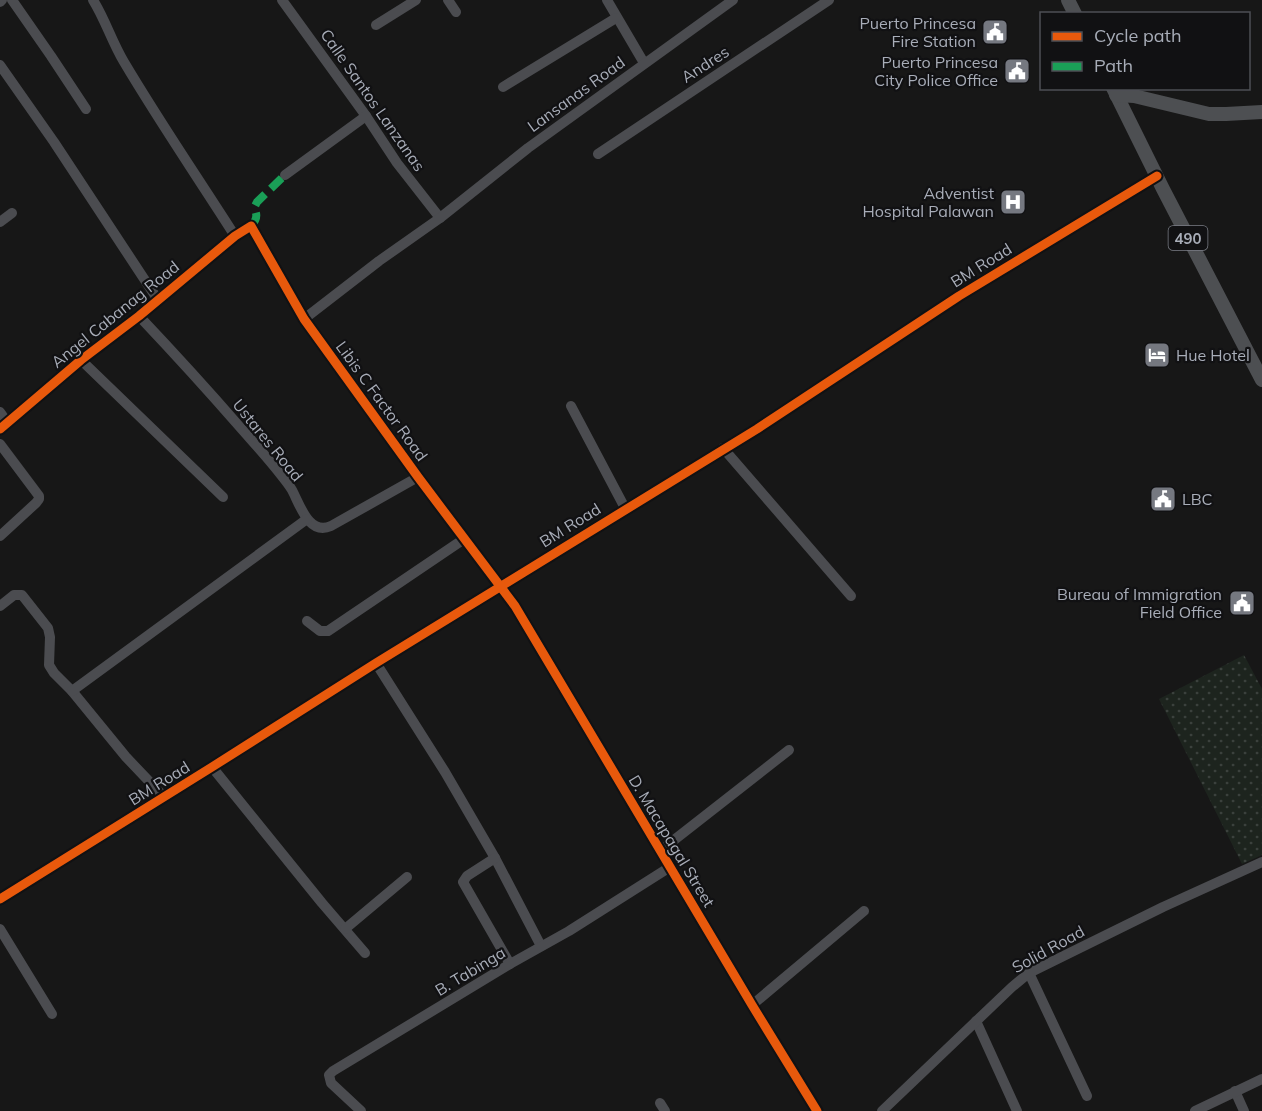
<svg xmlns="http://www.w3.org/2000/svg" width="1262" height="1111" viewBox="0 0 1262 1111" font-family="Mulish,sans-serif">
  <defs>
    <pattern id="grass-dots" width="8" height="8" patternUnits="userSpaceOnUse" patternTransform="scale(1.5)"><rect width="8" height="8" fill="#1d241e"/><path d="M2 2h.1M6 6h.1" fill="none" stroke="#3b413d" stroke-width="1.8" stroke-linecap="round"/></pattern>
  </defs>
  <rect width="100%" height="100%" fill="#171717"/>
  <polygon fill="url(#grass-dots)" points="1244,655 1262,689 1262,855 1242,864 1159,699"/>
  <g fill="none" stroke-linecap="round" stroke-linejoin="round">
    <g stroke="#4b4c50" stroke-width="10">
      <polyline points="12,0 51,56 86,109"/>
      <path d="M 93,0 C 105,19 112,42 124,62 C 159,121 198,178 235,236"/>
      <polyline points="282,0 366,116 397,163 440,218"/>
      <polyline points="448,0 456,12"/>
      <polyline points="607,0 644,63"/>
      <polyline points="0,2 2,0"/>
      <polyline points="376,25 416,0"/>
      <polyline points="0,65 54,142 158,300"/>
      <polyline points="503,87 616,18"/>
      <polyline points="598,154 829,0"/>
      <polyline points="285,175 366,116"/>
      <polyline points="0,222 12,213"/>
      <path d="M 139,316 C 173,352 206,388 239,426 C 253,442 268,458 281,475 C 285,480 289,485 292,490 C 300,505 309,536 331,526 L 418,477"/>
      <polyline points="304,319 379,261 440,218 528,148 733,0"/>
      <polyline points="81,360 223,497"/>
      <polyline points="571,406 625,508"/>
      <polyline points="0,412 7,422"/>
      <polyline points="0,429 81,360 139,316 235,236 251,226 304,319 418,477 515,606 752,1005 817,1111"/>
      <polyline points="0,444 39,496 39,499 36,503 0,536"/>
      <polyline points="723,448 851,596"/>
      <polyline points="0,606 14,595 22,595 48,628 50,637 49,665 54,673 72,691 126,757 164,797"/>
      <polyline points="307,621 320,631 328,631 464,539"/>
      <polyline points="376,663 445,772 495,858 541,946"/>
      <polyline points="72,691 307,519"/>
      <polyline points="212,767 322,903 365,953"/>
      <polyline points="660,851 789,750"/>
      <polyline points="495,858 467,876 463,882 510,964"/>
      <polyline points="0,899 212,767 376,663 757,429 959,296 1157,176"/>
      <polyline points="0,929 52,1014"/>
      <polyline points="345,929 407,877"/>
      <polyline points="1029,973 1087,1096"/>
      <polyline points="752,1005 864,911"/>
      <polyline points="976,1021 1017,1111"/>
      <polyline points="1235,1091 1244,1111"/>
      <polyline points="660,1103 665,1111"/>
      <polyline points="361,1111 331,1083 329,1075 333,1071 510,964 569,931 670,867"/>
      <polyline points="882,1111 1012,987 1029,973 1163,907 1262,862"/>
      <polyline points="1195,1111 1262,1079"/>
    </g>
    <g stroke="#4d4f52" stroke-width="14">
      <polyline points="1068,0 1075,14"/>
      <polyline points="1113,88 1163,189 1262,380"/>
      <polyline points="1116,95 1134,96 1209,114 1226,114 1262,112"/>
    </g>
    <path stroke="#1a9f57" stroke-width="8" stroke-dasharray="15 8" stroke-linecap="butt" d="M 251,226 C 257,220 258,216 254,208 L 257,202 L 285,175"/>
    <defs>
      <g id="cycleway">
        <polyline points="0,429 81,360 139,316 235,236 251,226 304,319 418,477 515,606 752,1005 817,1111"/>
        <polyline points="0,899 212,767 376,663 757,429 959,296 1157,176"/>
      </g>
    </defs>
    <use href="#cycleway" stroke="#111113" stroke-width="13"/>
    <use href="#cycleway" stroke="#e8590c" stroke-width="9"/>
  </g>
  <defs>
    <symbol id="civic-square" viewBox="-11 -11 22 22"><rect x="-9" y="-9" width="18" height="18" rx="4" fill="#757880" stroke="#111113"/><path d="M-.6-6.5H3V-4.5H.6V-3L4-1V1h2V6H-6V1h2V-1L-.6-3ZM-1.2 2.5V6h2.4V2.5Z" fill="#fff"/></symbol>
    <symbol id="hospital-square" viewBox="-11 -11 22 22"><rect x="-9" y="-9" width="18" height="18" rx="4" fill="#757880" stroke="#111113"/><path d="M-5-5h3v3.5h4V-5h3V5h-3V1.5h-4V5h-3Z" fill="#fff"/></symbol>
    <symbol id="hotel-square" viewBox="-11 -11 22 22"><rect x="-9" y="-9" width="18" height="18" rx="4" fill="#757880" stroke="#111113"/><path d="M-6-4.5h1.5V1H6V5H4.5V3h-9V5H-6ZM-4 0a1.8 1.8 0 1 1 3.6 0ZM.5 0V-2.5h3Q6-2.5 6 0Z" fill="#fff"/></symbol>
  </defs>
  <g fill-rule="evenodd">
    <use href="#civic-square" x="980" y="17" width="30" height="30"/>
    <use href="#civic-square" x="1002" y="56" width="30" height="30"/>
    <use href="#hospital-square" x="998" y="187" width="30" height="30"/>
    <use href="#hotel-square" x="1142" y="340" width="30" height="30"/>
    <use href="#civic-square" x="1148" y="484" width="30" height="30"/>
    <use href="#civic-square" x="1227" y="588" width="30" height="30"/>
  </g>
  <g text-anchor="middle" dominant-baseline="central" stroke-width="4.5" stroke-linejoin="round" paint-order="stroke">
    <rect fill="#111113" stroke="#7b7e86" stroke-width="1.5" x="1168.5" y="226" width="39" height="24" rx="4.5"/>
    <g font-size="15" font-weight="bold" fill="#a8adb8">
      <text x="1188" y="238">490</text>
    </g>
    <g font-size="16" fill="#a8adb8" stroke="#111113" text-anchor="end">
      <text x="976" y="23">Puerto Princesa<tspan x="976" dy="18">Fire Station</tspan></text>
      <text x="998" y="62">Puerto Princesa<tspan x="998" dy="18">City Police Office</tspan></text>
      <text x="994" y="193">Adventist<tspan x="994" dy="18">Hospital Palawan</tspan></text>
      <text x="1176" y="355" text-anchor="start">Hue Hotel</text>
      <text x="1182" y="499" text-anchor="start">LBC</text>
      <text x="1222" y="594">Bureau of Immigration<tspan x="1222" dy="18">Field Office</tspan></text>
    </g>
    <g font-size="16" fill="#a8adb8" stroke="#111113">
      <text transform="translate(705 64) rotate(-33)">Andres</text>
      <text transform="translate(576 94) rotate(-36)">Lansanas Road</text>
      <text transform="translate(373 100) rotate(55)">Calle Santos Lanzanas</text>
      <text transform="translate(981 265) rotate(-32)">BM Road</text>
      <text transform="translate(115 314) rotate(-39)">Angel Cabanag Road</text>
      <text transform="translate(382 401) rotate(54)">Libis C Factor Road</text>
      <text transform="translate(268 440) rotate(51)">Ustares Road</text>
      <text transform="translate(570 525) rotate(-32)">BM Road</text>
      <text transform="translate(159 783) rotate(-32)">BM Road</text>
      <text transform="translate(672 841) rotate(59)">D. Macapagal Street</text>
      <text transform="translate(1048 949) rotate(-29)">Solid Road</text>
      <text transform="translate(470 971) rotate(-31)">B. Tabinga</text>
    </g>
  </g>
  <rect x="1040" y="12" width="210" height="78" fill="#111113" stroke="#4d4f55" stroke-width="1.5"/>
  <rect x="1052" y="32" width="30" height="9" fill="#e8590c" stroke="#4d4f55" stroke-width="1.5"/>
  <text x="1094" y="42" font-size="18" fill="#a8adb8">Cycle path</text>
  <rect x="1052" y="62" width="30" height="9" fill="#1a9f57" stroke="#4d4f55" stroke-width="1.5"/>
  <text x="1094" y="72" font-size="18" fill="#a8adb8">Path</text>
</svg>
